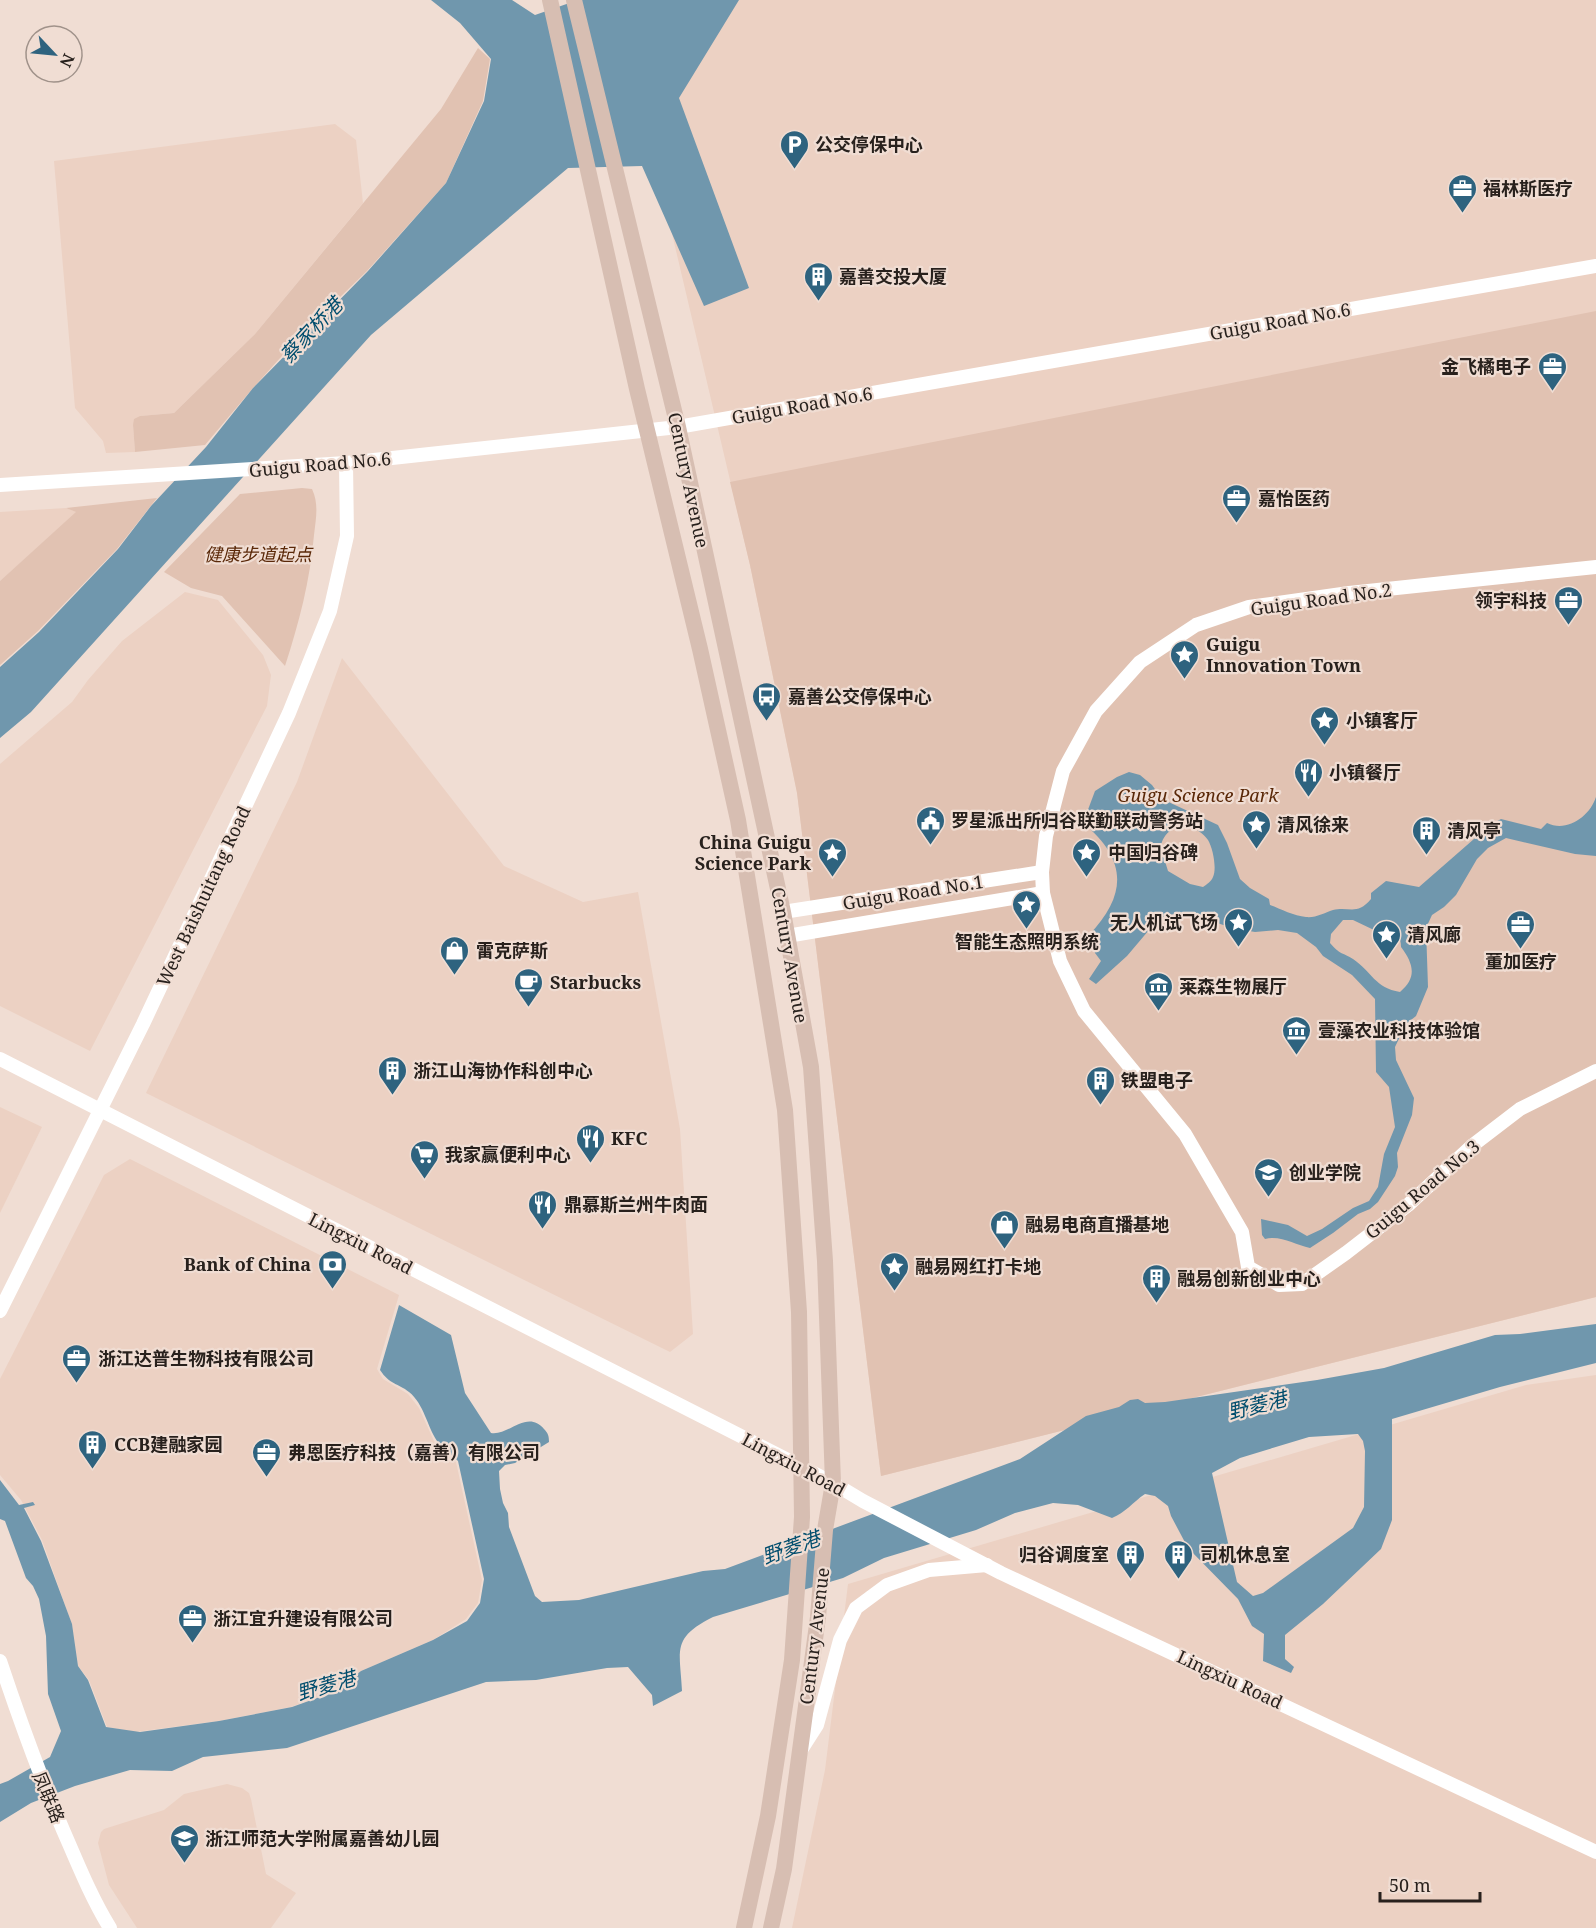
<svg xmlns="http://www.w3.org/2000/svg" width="1596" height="1928" viewBox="0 0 1596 1928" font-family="'Noto Serif','Noto Sans SC',serif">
  <rect width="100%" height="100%" fill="#f0ddd3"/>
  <g fill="#ecd1c3">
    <polygon points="617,0 1596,0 1596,1297 881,1476 797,792 750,565"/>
    <polygon points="335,124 356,140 363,203 255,334 174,413 140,416 133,425 135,452 106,453 103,441 75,408 54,161"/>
    <polygon points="66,508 77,512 0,581 0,512"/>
    <polygon points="185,592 218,600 263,655 271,675 267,706 90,1051 0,1006 0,764 72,702 88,680 122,641"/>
    <polygon points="342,658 504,866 583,902 638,892 680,1129 693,1334 670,1352 146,1093 297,782"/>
    <polygon points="0,1107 42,1127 0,1213"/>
    <polygon points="130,1159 399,1295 377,1369 383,1379 408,1394 419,1408 434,1441 456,1462 482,1580 478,1603 466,1619 433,1640 361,1671 339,1688 330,1693 291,1707 219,1721 135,1732 107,1727 89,1680 78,1666 72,1625 42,1540 21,1500 0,1475 0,1379 104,1175"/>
    <polygon points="1596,1375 1596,1928 792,1928 825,1770 848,1584 1526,1385"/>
    <polygon points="227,1784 242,1788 249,1793 251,1799 266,1874 296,1893 271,1928 137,1928 109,1885 98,1843 101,1832 104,1829 164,1810 184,1794"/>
  </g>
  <g fill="#e1c2b2">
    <polygon points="478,48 490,59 483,101 446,183 367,271 299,337 253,388 205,445 135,452 133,425 134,419 140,416 174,413 255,334 441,109"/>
    <polygon points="1596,311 1596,1297 881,1476 797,793 750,565 730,482"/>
    <path d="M 302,488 L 312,489 C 319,504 316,518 314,535 C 310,581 299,623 285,666 L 222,596 L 191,588 L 164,572 L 240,494 Z"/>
    <polygon points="157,498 117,549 38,631 0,665 0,581 76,512 66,508"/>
  </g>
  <g fill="#7097ad" fill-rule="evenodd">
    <polygon points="431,0 512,0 535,15 578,0 739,0 679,98 749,288 704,306 642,166 568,168 371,335 31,712 0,738 0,667 39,632 118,549 151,506 206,447 253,388 368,271 446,183 484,101 491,59 460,23"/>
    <path d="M 1129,772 L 1140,775 L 1152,785 L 1162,799 L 1218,825 L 1227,843 L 1240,879 L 1250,888 L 1269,899 L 1270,905 C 1281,909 1294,916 1306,917 C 1316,918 1324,913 1333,910 C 1349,906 1357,916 1371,899 L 1371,893 L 1386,881 L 1419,887 L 1490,825 L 1501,819 L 1541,829 L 1547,823 C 1567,833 1590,816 1596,797 L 1596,856 L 1575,854 L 1506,838 L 1488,848 L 1477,859 L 1456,895 L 1444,907 L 1432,915 L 1426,928 L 1428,987 L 1416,1016 L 1406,1024 L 1395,1047 L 1396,1060 L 1414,1098 L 1412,1115 L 1397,1153 L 1398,1167 L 1395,1176 L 1378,1202 L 1370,1209 L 1358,1214 L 1333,1233 L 1310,1248 C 1295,1245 1281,1235 1265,1239 L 1262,1235 L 1261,1219 L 1288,1225 L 1307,1236 L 1322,1229 L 1353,1208 L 1369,1201 L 1378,1187 L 1384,1154 L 1395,1127 L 1389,1087 L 1376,1072 L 1375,999 L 1352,975 L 1323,956 L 1316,947 L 1297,933 L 1278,930 L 1255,932 L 1232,928 L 1197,916 L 1180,913 L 1165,916 L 1149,930 L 1127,956 L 1096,984 L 1089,979 L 1101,961 L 1095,953 L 1089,935 C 1128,894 1127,859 1083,823 L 1095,791 L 1117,777 ZM 1189,825 C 1196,829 1203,833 1208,840 C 1213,848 1217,869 1213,877 C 1211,882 1207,884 1203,887 L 1190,884 L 1168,871 L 1164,858 L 1160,855 C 1160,836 1170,826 1189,825 ZM 1343,920 L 1353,920 L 1376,931 L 1386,926 C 1396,931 1401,936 1401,947 C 1414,964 1417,978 1400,992 C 1375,988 1372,972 1353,959 C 1342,952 1340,955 1330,943 L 1331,934 Z"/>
    <path d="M 399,1305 L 451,1335 L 465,1393 L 491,1433 C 509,1436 527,1409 544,1429 C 548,1433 549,1436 549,1442 L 515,1463 L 505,1465 L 499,1471 L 500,1489 L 503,1503 L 508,1513 L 509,1527 L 535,1596 L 542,1602 L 579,1600 L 703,1571 L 725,1569 L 1020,1459 L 1086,1416 L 1119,1407 L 1130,1400 L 1138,1399 L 1145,1403 L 1165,1402 L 1317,1380 L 1384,1368 L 1495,1335 L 1520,1334 L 1596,1324 L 1596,1363 L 1500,1387 L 1392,1419 L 1392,1520 L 1381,1549 L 1323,1604 L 1285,1635 L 1285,1659 L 1294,1667 L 1291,1673 L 1263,1661 L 1264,1634 L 1252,1626 L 1238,1599 L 1188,1548 L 1171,1516 L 1168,1506 L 1155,1496 L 1145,1494 C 1133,1502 1125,1513 1112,1518 L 1078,1505 L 1053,1503 L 1015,1513 L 976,1530 L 884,1558 L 843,1578 L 713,1617 C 671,1638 680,1650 682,1691 L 653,1706 L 652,1695 L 628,1667 L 607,1668 L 536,1680 L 486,1682 L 287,1748 L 203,1757 L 172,1771 L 130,1770 L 75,1786 L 31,1803 L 0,1822 L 0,1784 L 8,1781 L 50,1757 L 61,1731 L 48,1694 L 46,1636 L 39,1599 L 33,1586 L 26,1578 L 5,1521 L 0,1519 L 0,1480 L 19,1505 L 33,1502 L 35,1505 L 24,1508 L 41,1541 L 72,1624 L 78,1666 L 88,1680 L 106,1727 L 140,1732 L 219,1721 L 292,1707 L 331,1693 L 339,1688 L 361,1671 L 433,1640 L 467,1621 L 480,1603 L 484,1579 L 458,1461 C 451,1454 443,1449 437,1441 C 427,1426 424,1404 409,1392 C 398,1383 390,1385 380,1370 ZM 1358,1434 L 1363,1441 L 1365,1451 L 1364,1507 L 1353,1528 L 1263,1593 L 1253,1596 L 1237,1582 L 1212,1473 L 1240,1458 L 1309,1437 Z"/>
  </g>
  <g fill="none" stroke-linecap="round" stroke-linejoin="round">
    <g stroke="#fff" stroke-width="14">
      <polyline points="0,485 346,463 678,427 1596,266"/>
      <polyline points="1596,567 1349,593 1249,607 1196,625 1140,662 1096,711 1063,771 1046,836 1042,872 1043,893 1060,961 1084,1011 1185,1134 1242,1232 1248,1267 1279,1285 1302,1284 1346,1253 1408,1205 1473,1145 1520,1109 1596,1071"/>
      <polyline points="783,912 1042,872"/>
      <polyline points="787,936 1043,893"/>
      <polyline points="0,1059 833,1483 863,1501 1001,1573 1596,1852"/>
      <polyline points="0,1311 143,1024 289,713 330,611 347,536 346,463"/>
      <path d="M 0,1661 C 21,1724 43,1785 70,1846 C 82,1874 94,1902 110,1928"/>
      <polyline points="801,1750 817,1725 840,1640 856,1608 887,1585 929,1570 987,1565"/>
    </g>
    <g stroke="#d7beb2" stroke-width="16">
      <polyline points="550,0 637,389 700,649 738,820 785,1110 799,1312 802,1517 792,1660 768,1816 744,1928"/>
      <polyline points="574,0 678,427 783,912 811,1067 825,1261 833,1483 825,1530 818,1617 784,1869 771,1928"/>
    </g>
  </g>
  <defs>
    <symbol id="parking-pin" viewBox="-11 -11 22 30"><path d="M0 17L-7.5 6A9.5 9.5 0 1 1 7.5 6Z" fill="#2e637f" stroke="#f0ddd3"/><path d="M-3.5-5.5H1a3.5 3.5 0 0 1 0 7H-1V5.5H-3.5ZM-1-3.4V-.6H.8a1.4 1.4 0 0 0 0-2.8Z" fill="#fff"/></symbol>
    <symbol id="office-pin" viewBox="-11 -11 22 30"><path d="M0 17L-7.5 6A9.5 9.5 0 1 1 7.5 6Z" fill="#2e637f" stroke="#f0ddd3"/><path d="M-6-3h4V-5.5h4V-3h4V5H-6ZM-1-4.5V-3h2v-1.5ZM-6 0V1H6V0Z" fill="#fff"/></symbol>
    <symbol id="building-pin" viewBox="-11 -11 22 30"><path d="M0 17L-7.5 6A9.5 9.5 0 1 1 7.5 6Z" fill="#2e637f" stroke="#f0ddd3"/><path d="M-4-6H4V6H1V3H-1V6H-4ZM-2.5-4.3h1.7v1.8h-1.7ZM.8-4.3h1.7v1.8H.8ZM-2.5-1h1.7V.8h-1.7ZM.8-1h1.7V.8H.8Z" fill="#fff"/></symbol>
    <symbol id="sight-pin" viewBox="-11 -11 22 30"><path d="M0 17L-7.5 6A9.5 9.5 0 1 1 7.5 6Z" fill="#2e637f" stroke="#f0ddd3"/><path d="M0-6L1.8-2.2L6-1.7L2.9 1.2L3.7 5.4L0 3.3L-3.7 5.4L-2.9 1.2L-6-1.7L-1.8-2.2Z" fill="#fff"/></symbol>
    <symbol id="bus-pin" viewBox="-11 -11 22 30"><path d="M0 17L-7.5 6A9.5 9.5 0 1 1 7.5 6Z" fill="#2e637f" stroke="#f0ddd3"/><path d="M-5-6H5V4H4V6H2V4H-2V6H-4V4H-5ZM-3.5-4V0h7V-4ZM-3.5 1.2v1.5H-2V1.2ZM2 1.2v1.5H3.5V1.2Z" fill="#fff"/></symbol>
    <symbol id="restaurant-pin" viewBox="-11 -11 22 30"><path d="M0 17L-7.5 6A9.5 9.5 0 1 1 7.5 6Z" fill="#2e637f" stroke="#f0ddd3"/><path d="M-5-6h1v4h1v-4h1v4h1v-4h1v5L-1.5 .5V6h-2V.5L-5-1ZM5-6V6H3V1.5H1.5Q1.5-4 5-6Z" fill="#fff"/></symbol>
    <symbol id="civic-pin" viewBox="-11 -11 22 30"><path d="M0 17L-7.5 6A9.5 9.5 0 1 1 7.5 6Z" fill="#2e637f" stroke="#f0ddd3"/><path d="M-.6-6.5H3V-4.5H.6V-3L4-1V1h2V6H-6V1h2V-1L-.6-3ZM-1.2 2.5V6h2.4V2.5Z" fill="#fff"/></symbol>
    <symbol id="shop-pin" viewBox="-11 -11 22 30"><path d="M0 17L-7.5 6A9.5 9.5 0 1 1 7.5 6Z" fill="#2e637f" stroke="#f0ddd3"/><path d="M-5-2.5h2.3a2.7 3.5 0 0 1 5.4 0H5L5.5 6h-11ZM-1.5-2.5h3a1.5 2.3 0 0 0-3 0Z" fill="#fff"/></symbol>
    <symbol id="cafe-pin" viewBox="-11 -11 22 30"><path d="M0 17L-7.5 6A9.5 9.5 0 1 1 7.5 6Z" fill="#2e637f" stroke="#f0ddd3"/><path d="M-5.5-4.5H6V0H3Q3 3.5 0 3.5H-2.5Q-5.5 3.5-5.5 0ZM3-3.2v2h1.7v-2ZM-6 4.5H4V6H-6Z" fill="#fff"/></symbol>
    <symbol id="museum-pin" viewBox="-11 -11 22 30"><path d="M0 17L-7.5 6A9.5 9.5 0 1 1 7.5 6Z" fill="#2e637f" stroke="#f0ddd3"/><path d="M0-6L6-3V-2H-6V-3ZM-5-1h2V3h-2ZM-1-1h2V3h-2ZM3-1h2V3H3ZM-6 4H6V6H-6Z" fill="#fff"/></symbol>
    <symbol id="supermarket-pin" viewBox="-11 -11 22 30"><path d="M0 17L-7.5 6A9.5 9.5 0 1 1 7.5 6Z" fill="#2e637f" stroke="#f0ddd3"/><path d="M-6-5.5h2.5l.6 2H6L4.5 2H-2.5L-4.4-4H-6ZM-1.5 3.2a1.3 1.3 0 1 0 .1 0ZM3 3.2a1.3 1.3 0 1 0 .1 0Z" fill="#fff"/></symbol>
    <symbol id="school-pin" viewBox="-11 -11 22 30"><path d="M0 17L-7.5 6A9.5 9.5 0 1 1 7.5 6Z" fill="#2e637f" stroke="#f0ddd3"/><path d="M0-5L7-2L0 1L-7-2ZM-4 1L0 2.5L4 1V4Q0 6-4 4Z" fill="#fff"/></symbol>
    <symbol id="bank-pin" viewBox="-11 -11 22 30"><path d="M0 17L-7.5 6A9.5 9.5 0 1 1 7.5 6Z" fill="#2e637f" stroke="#f0ddd3"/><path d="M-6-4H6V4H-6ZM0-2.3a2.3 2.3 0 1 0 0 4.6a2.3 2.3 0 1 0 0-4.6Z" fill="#fff"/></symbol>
  </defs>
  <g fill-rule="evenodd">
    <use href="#parking-pin" x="778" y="128" width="33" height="45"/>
    <use href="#office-pin" x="1446" y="172" width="33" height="45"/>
    <use href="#building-pin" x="802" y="260" width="33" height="45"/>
    <use href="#office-pin" x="1536" y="350" width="33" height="45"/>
    <use href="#office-pin" x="1220" y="482" width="33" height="45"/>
    <use href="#office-pin" x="1552" y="584" width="33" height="45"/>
    <use href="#sight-pin" x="1168" y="638" width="33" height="45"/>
    <use href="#bus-pin" x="750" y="680" width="33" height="45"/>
    <use href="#sight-pin" x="1308" y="704" width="33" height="45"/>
    <use href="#restaurant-pin" x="1292" y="756" width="33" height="45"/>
    <use href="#civic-pin" x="914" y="804" width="33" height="45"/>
    <use href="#sight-pin" x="1240" y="808" width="33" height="45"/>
    <use href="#building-pin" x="1410" y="814" width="33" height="45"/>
    <use href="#sight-pin" x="816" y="836" width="33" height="45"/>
    <use href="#sight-pin" x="1070" y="836" width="33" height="45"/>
    <use href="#sight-pin" x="1010" y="888" width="33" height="45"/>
    <use href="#sight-pin" x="1222" y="906" width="33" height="45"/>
    <use href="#office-pin" x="1504" y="908" width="33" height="45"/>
    <use href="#sight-pin" x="1370" y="918" width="33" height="45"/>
    <use href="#shop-pin" x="438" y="934" width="33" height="45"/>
    <use href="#cafe-pin" x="512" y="966" width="33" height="45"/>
    <use href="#museum-pin" x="1142" y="970" width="33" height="45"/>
    <use href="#museum-pin" x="1280" y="1014" width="33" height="45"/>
    <use href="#building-pin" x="376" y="1054" width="33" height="45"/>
    <use href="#building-pin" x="1084" y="1064" width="33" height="45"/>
    <use href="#restaurant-pin" x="574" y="1122" width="33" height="45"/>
    <use href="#supermarket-pin" x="408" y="1138" width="33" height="45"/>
    <use href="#school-pin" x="1252" y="1156" width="33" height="45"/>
    <use href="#restaurant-pin" x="526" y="1188" width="33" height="45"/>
    <use href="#shop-pin" x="988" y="1208" width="33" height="45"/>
    <use href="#bank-pin" x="316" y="1248" width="33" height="45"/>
    <use href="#sight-pin" x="878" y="1250" width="33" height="45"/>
    <use href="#building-pin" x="1140" y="1262" width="33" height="45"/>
    <use href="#office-pin" x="60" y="1342" width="33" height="45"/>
    <use href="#building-pin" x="76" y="1428" width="33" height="45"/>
    <use href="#office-pin" x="250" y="1436" width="33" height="45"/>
    <use href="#building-pin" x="1114" y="1538" width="33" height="45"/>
    <use href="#building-pin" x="1162" y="1538" width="33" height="45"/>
    <use href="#office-pin" x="176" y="1602" width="33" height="45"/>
    <use href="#school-pin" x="168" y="1822" width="33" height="45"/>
  </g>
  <g text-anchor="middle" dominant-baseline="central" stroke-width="4.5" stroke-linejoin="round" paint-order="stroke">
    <g font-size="18" font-weight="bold" fill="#28211d" stroke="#f0ddd3" text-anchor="start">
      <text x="815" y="144">公交停保中心</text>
      <text x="1483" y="188">福林斯医疗</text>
      <text x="839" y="276">嘉善交投大厦</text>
      <text x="1531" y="366" text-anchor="end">金飞橘电子</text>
      <text x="1258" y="498">嘉怡医药</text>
      <text x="1547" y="600" text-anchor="end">领宇科技</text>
      <text x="1206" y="644">Guigu<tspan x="1206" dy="21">Innovation Town</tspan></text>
      <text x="788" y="696">嘉善公交停保中心</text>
      <text x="1346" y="720">小镇客厅</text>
      <text x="1329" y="772">小镇餐厅</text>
      <text x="951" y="820">罗星派出所归谷联勤联动警务站</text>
      <text x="1277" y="824">清风徐来</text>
      <text x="1447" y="830">清风亭</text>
      <text x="811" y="842" text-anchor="end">China Guigu<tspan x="811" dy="21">Science Park</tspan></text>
      <text x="1108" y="852">中国归谷碑</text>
      <text x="1218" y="922" text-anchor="end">无人机试飞场</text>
      <text x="1407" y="934">清风廊</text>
      <text x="1027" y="941" text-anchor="middle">智能生态照明系统</text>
      <text x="476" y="950">雷克萨斯</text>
      <text x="1521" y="961" text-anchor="middle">董加医疗</text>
      <text x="550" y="982">Starbucks</text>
      <text x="1179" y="986">莱森生物展厅</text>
      <text x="1318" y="1030">壹藻农业科技体验馆</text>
      <text x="413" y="1070">浙江山海协作科创中心</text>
      <text x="1121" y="1080">铁盟电子</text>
      <text x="611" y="1138">KFC</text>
      <text x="445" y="1154">我家赢便利中心</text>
      <text x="1289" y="1172">创业学院</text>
      <text x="564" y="1204">鼎慕斯兰州牛肉面</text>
      <text x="1025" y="1224">融易电商直播基地</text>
      <text x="311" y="1264" text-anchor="end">Bank of China</text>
      <text x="915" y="1266">融易网红打卡地</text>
      <text x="1177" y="1278">融易创新创业中心</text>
      <text x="98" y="1358">浙江达普生物科技有限公司</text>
      <text x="114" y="1444">CCB建融家园</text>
      <text x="288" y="1452">弗恩医疗科技（嘉善）有限公司</text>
      <text x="1109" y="1554" text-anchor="end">归谷调度室</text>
      <text x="1200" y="1554">司机休息室</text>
      <text x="213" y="1618">浙江宜升建设有限公司</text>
      <text x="205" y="1838">浙江师范大学附属嘉善幼儿园</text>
    </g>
    <g font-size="18" fill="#28211d" stroke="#f0ddd3">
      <text transform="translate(1280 321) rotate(-10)">Guigu Road No.6</text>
      <text transform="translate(802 405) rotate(-10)">Guigu Road No.6</text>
      <text transform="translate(320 464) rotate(-5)">Guigu Road No.6</text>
      <text transform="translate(689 480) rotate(78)">Century Avenue</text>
      <text transform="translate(1321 599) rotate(-8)">Guigu Road No.2</text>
      <text transform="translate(913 892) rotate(-9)">Guigu Road No.1</text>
      <text transform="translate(203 896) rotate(-65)">West Baishuitang Road</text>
      <text transform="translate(790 955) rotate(80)">Century Avenue</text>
      <text transform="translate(1422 1189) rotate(-40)">Guigu Road No.3</text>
      <text transform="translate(361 1243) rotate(27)">Lingxiu Road</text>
      <text transform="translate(794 1464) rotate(28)">Lingxiu Road</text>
      <text transform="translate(814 1636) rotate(-83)">Century Avenue</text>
      <text transform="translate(1230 1679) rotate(25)">Lingxiu Road</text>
      <text transform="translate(49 1797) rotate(67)">凤联路</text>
    </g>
    <g font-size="18" font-style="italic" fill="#5a2808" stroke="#f0ddd3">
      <text x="258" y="554">健康步道起点</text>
      <text x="1198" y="795">Guigu Science Park</text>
    </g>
    <g font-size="20" font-style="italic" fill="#004d6d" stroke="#f0ddd3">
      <text transform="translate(311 330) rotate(-47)">蔡家桥港</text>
      <text transform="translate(1257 1405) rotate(-14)">野菱港</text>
      <text transform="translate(791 1547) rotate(-20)">野菱港</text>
      <text transform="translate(326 1685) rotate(-16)">野菱港</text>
    </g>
  </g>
  <g transform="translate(54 54) rotate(116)"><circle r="28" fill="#f0ddd3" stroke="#a0928a" stroke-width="1.5"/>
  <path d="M0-4.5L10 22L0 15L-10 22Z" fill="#2e637f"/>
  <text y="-9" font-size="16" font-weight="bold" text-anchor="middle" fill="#28211d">N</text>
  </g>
  <path d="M1380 1892v9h100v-9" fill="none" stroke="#28211d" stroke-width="3"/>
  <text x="1389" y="1892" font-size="18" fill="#28211d" stroke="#f0ddd3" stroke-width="4.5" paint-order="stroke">50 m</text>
</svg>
